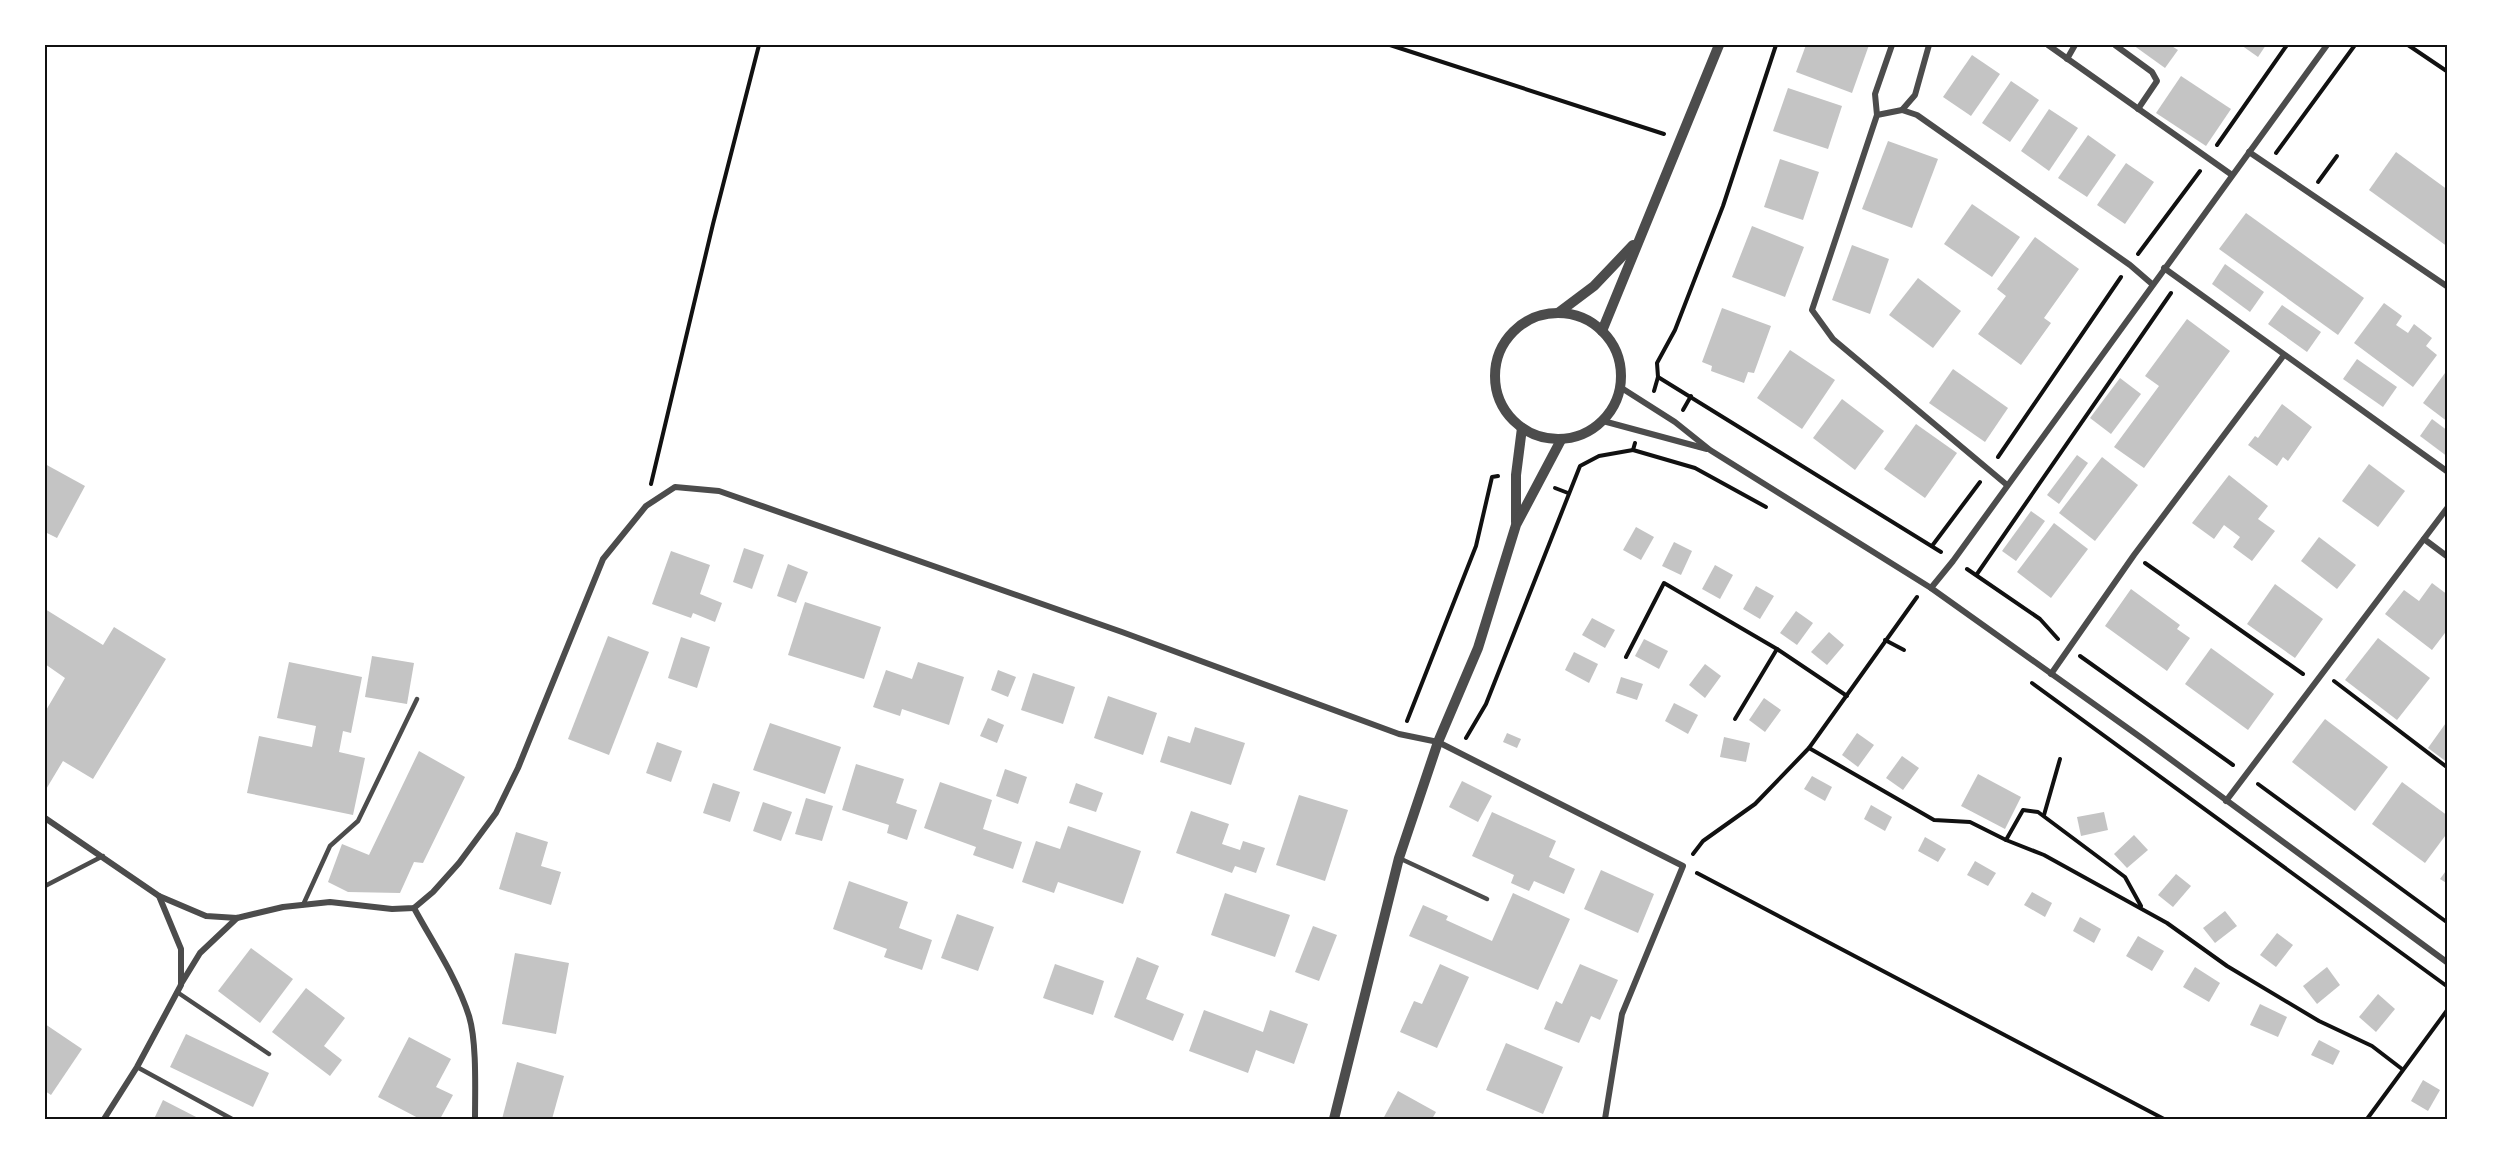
<svg xmlns="http://www.w3.org/2000/svg" width="2493" height="1164" viewBox="0 0 2493 1164" font-family="'Open Sans',sans-serif">
  <rect width="100%" height="100%" fill="#fff"/>
  <g fill="#c4c4c4">
    <polygon points="1806,45 1869,45 1852,93 1796,72"/>
    <polygon points="2133,45 2170,45 2178,50 2165,68"/>
    <polygon points="2241,45 2266,45 2258,57"/>
    <polygon points="1972,55 2000,74 1971,116 1943,97"/>
    <polygon points="2181,76 2231,109 2206,146 2156,113"/>
    <polygon points="2011,81 2039,100 2010,142 1982,123"/>
    <polygon points="1788,88 1842,106 1828,149 1773,131"/>
    <polygon points="2049,109 2078,128 2049,171 2021,151"/>
    <polygon points="2088,135 2116,155 2087,197 2058,178"/>
    <polygon points="1888,141 1938,159 1912,228 1862,209"/>
    <polygon points="2396,152 2448,190 2448,247 2369,190"/>
    <polygon points="1780,159 1819,172 1803,220 1764,207"/>
    <polygon points="2126,163 2154,182 2125,224 2097,205"/>
    <polygon points="1972,204 2020,237 1992,277 1944,244"/>
    <polygon points="2246,213 2364,298 2338,335 2219,249"/>
    <polygon points="1752,226 1804,247 1785,297 1732,277"/>
    <polygon points="2035,237 2079,269 2044,318 2051,323 2021,365 1978,334 2006,296 1997,289"/>
    <polygon points="1852,245 1889,259 1870,314 1832,300"/>
    <polygon points="2225,264 2264,292 2250,312 2212,284"/>
    <polygon points="1918,278 1961,311 1933,348 1889,315"/>
    <polygon points="2384,303 2402,316 2396,325 2408,333 2414,324 2432,338 2426,346 2437,355 2413,387 2354,343"/>
    <polygon points="2282,305 2321,332 2307,352 2268,324"/>
    <polygon points="1722,308 1771,326 1754,373 1748,372 1744,383 1711,371 1712,366 1702,362"/>
    <polygon points="2187,319 2230,351 2144,468 2114,447 2159,386 2145,376"/>
    <polygon points="1790,350 1835,380 1802,429 1757,398"/>
    <polygon points="2357,359 2397,387 2383,407 2343,379"/>
    <polygon points="1953,369 2008,408 1985,442 1929,403"/>
    <polygon points="2448,369 2448,422 2423,403"/>
    <polygon points="2120,378 2141,394 2111,434 2090,418"/>
    <polygon points="1842,399 1884,431 1855,470 1813,438"/>
    <polygon points="2282,404 2312,427 2288,461 2283,457 2277,466 2248,445 2255,436 2258,438"/>
    <polygon points="2432,419 2448,431 2448,457 2420,436"/>
    <polygon points="1916,424 1957,453 1925,498 1884,469"/>
    <polygon points="2077,455 2088,463 2059,504 2047,495"/>
    <polygon points="2102,457 2138,485 2095,541 2059,513"/>
    <polygon points="45,464 85,486 57,538 45,532"/>
    <polygon points="2369,464 2405,491 2378,527 2342,501"/>
    <polygon points="2229,475 2268,506 2258,519 2275,531 2252,561 2233,547 2240,537 2224,525 2214,539 2192,523"/>
    <polygon points="2031,511 2045,521 2016,561 2002,551"/>
    <polygon points="2054,523 2088,549 2051,598 2017,572"/>
    <polygon points="1636,527 1654,537 1641,560 1623,550"/>
    <polygon points="2319,537 2356,565 2337,589 2301,561"/>
    <polygon points="1674,542 1692,551 1681,575 1662,566"/>
    <polygon points="744,548 764,555 752,589 733,582"/>
    <polygon points="671,551 710,565 700,594 722,603 715,622 693,613 691,618 652,604"/>
    <polygon points="788,564 808,572 796,603 777,596"/>
    <polygon points="1715,565 1733,575 1720,599 1702,589"/>
    <polygon points="2432,583 2448,595 2448,629 2432,650 2385,614 2404,590 2419,601"/>
    <polygon points="2275,584 2323,619 2295,658 2247,624"/>
    <polygon points="1756,586 1774,596 1760,619 1743,609"/>
    <polygon points="2131,589 2180,625 2177,629 2190,638 2167,671 2105,626"/>
    <polygon points="805,602 881,627 864,679 788,655"/>
    <polygon points="45,609 103,645 114,627 166,659 93,779 63,761 45,791 45,712 65,678 45,664"/>
    <polygon points="1796,611 1813,623 1797,645 1780,633"/>
    <polygon points="1592,618 1615,630 1605,648 1582,635"/>
    <polygon points="1829,632 1844,645 1827,665 1811,652"/>
    <polygon points="608,636 649,652 609,755 568,739"/>
    <polygon points="681,637 710,647 697,688 668,678"/>
    <polygon points="2378,638 2430,678 2397,720 2345,680"/>
    <polygon points="1644,639 1668,651 1659,669 1635,656"/>
    <polygon points="2211,648 2274,694 2248,730 2185,684"/>
    <polygon points="1574,652 1598,664 1589,683 1565,670"/>
    <polygon points="372,656 414,663 407,704 365,697"/>
    <polygon points="289,662 362,677 351,733 343,731 339,752 365,758 353,815 247,793 259,736 312,747 316,726 277,718"/>
    <polygon points="918,662 964,677 949,725 902,709 900,716 873,707 886,670 912,679"/>
    <polygon points="1705,664 1721,676 1705,698 1689,685"/>
    <polygon points="998,670 1016,677 1008,697 991,690"/>
    <polygon points="1033,673 1075,687 1063,724 1021,710"/>
    <polygon points="1621,677 1643,684 1637,700 1616,693"/>
    <polygon points="1108,696 1157,713 1143,755 1094,738"/>
    <polygon points="1764,698 1781,710 1765,732 1749,720"/>
    <polygon points="1674,703 1698,715 1688,734 1665,721"/>
    <polygon points="988,718 1004,725 997,743 980,736"/>
    <polygon points="2325,719 2388,767 2355,811 2292,762"/>
    <polygon points="2448,720 2448,763 2428,748"/>
    <polygon points="770,723 841,747 825,794 753,770"/>
    <polygon points="1195,727 1245,743 1231,785 1160,762 1168,736 1190,743"/>
    <polygon points="1507,733 1521,739 1517,748 1503,742"/>
    <polygon points="1857,733 1874,745 1858,767 1842,755"/>
    <polygon points="1724,737 1750,743 1746,762 1720,757"/>
    <polygon points="657,742 682,751 671,782 646,773"/>
    <polygon points="419,751 465,777 423,863 414,862 400,893 348,892 328,882 342,844 369,855"/>
    <polygon points="1902,756 1919,768 1903,790 1886,778"/>
    <polygon points="856,764 904,779 896,803 917,810 907,840 887,833 889,825 842,810"/>
    <polygon points="1005,769 1027,777 1018,804 996,796"/>
    <polygon points="1978,774 2021,797 2005,829 1961,806"/>
    <polygon points="1812,776 1832,787 1825,801 1804,789"/>
    <polygon points="1462,781 1492,796 1478,822 1449,807"/>
    <polygon points="940,782 992,800 983,829 1022,842 1013,869 973,855 976,847 924,828"/>
    <polygon points="2402,782 2448,816 2448,832 2425,863 2372,824"/>
    <polygon points="713,783 740,792 730,822 703,813"/>
    <polygon points="1076,783 1103,793 1096,812 1069,803"/>
    <polygon points="1299,795 1348,810 1325,881 1276,865"/>
    <polygon points="806,798 833,806 822,841 795,834"/>
    <polygon points="763,802 792,812 781,841 753,831"/>
    <polygon points="1871,805 1892,817 1885,831 1864,819"/>
    <polygon points="1191,811 1229,824 1222,844 1240,850 1243,841 1265,848 1256,873 1235,866 1232,873 1176,853"/>
    <polygon points="1492,812 1556,841 1549,857 1575,869 1564,894 1534,881 1529,891 1511,883 1514,875 1472,856"/>
    <polygon points="2104,812 2108,830 2081,836 2077,817"/>
    <polygon points="1068,826 1141,851 1123,904 1058,882 1054,893 1022,882 1036,841 1060,849"/>
    <polygon points="516,832 548,842 541,866 561,872 551,905 499,889"/>
    <polygon points="2134,835 2148,850 2127,868 2114,854"/>
    <polygon points="1925,837 1946,849 1938,862 1918,851"/>
    <polygon points="1975,861 1996,873 1988,886 1967,875"/>
    <polygon points="2448,868 2448,884 2440,879"/>
    <polygon points="1601,870 1654,894 1638,933 1584,909"/>
    <polygon points="2176,874 2191,886 2173,907 2158,895"/>
    <polygon points="849,881 908,902 899,928 932,940 922,970 884,957 887,949 833,929"/>
    <polygon points="2032,892 2052,903 2045,917 2024,905"/>
    <polygon points="1225,893 1290,915 1275,957 1211,935"/>
    <polygon points="1513,893 1570,919 1538,990 1409,936 1423,905 1448,916 1446,920 1492,941"/>
    <polygon points="2225,911 2237,926 2215,943 2203,928"/>
    <polygon points="957,914 994,927 978,971 941,958"/>
    <polygon points="2080,917 2101,929 2094,943 2073,931"/>
    <polygon points="1313,926 1337,935 1319,981 1295,972"/>
    <polygon points="2277,933 2293,945 2276,967 2260,955"/>
    <polygon points="2138,936 2164,951 2152,971 2126,956"/>
    <polygon points="251,948 293,979 260,1023 218,991"/>
    <polygon points="515,953 569,963 556,1034 502,1024"/>
    <polygon points="1137,957 1159,966 1146,999 1184,1014 1173,1041 1114,1017"/>
    <polygon points="1055,964 1104,981 1093,1015 1043,998"/>
    <polygon points="1440,964 1469,977 1437,1048 1400,1032 1414,1001 1422,1004"/>
    <polygon points="1580,964 1618,980 1600,1020 1591,1016 1579,1043 1544,1029 1556,1001 1562,1004"/>
    <polygon points="2195,967 2220,983 2209,1002 2183,987"/>
    <polygon points="2327,967 2340,985 2317,1004 2303,986"/>
    <polygon points="306,988 345,1018 324,1046 342,1060 330,1076 272,1032"/>
    <polygon points="2378,994 2395,1009 2376,1032 2359,1017"/>
    <polygon points="2260,1004 2287,1017 2278,1037 2250,1025"/>
    <polygon points="1204,1010 1263,1032 1270,1010 1308,1024 1294,1064 1256,1050 1248,1073 1189,1051"/>
    <polygon points="45,1024 82,1049 51,1095 45,1091"/>
    <polygon points="186,1034 269,1073 253,1107 170,1067"/>
    <polygon points="409,1037 451,1059 436,1087 453,1095 440,1119 420,1119 378,1097"/>
    <polygon points="2319,1040 2340,1051 2333,1065 2311,1055"/>
    <polygon points="1506,1043 1563,1067 1543,1114 1486,1090"/>
    <polygon points="517,1062 564,1076 552,1119 502,1119"/>
    <polygon points="2423,1080 2440,1090 2428,1111 2411,1101"/>
    <polygon points="1398,1091 1436,1112 1432,1119 1383,1119"/>
    <polygon points="163,1100 200,1119 154,1119"/>
  </g>
  <g fill="none" stroke-linecap="round" stroke-linejoin="round">
    <g stroke="#111" stroke-width="4">
      <polyline points="1390,45 1664,134"/>
      <polyline points="2408,45 2448,72"/>
      <polyline points="2217,145 2287,45"/>
      <polyline points="2276,153 2355,45"/>
      <polyline points="2318,182 2337,156"/>
      <polyline points="2138,254 2200,171"/>
      <polyline points="1658,377 1941,552"/>
      <polyline points="1654,391 1658,377 1657,363 1675,330 1723,206 1776,45"/>
      <polyline points="1683,410 1691,396"/>
      <polyline points="1633,450 1695,468 1766,507"/>
      <polyline points="1998,457 2121,277"/>
      <polyline points="651,484 713,224 759,45"/>
      <polyline points="1555,488 1568,493"/>
      <polyline points="1932,546 1980,482"/>
      <polyline points="2145,563 2303,674"/>
      <polyline points="1967,569 2040,619 2058,639"/>
      <polyline points="1977,574 2171,293"/>
      <polyline points="1885,640 1904,650"/>
      <polyline points="2080,656 2233,765"/>
      <polyline points="1626,657 1664,583 1777,649 1847,696"/>
      <polyline points="2334,681 2448,768"/>
      <polyline points="2032,683 2448,987"/>
      <polyline points="1735,719 1777,649"/>
      <polyline points="1407,721 1476,546 1492,477 1498,476"/>
      <polyline points="1466,738 1486,704 1580,466 1599,456 1633,450 1635,443"/>
      <polyline points="1809,748 1934,820 1970,822 2006,840 2044,855 2167,923 2227,966 2319,1021 2372,1046 2402,1069"/>
      <polyline points="2258,784 2448,923"/>
      <polyline points="2044,815 2060,759"/>
      <polyline points="2006,840 2023,810 2038,812 2125,877 2141,906"/>
      <polyline points="1693,854 1703,841 1755,804 1809,748 1917,597"/>
      <polyline points="1697,873 2164,1119"/>
      <polyline points="2367,1119 2448,1009"/>
    </g>
    <g stroke="#4c4c4c" stroke-width="4.5">
      <polyline points="1399,858 1487,899"/>
      <polyline points="45,886 103,856"/>
      <polyline points="303,905 330,846 358,821 417,699"/>
      <polyline points="177,992 269,1054"/>
      <polyline points="137,1067 232,1119"/>
    </g>
    <g stroke="#4c4c4c" stroke-width="6">
      <polyline points="1929,45 1915,95 1902,110 1877,115 1812,310 1833,339 2007,485"/>
      <polyline points="2048,45 2232,175"/>
      <polyline points="2115,45 2152,72 2157,81 2138,109"/>
      <polyline points="2067,59 2075,45"/>
      <polyline points="1902,110 1917,115 2130,265 2152,284"/>
      <polyline points="1877,115 1875,94 1892,45"/>
      <polyline points="2249,152 2448,287"/>
      <polyline points="2164,268 2448,472"/>
      <polyline points="1620,387 1675,422 1710,450 1931,588 2143,739 2448,963"/>
      <polyline points="1603,421 1707,449"/>
      <polyline points="2424,539 2448,557"/>
      <polyline points="1931,588 1953,561 2327,45"/>
      <polyline points="2051,674 2134,555 2284,355"/>
      <polyline points="2226,801 2448,507"/>
      <polyline points="45,818 159,896 181,949 181,985 137,1067 104,1119"/>
      <polyline points="159,896 206,916 237,918 283,907 330,902 392,909 414,908 433,892 459,863 496,813 518,768 603,559 646,506 675,487 719,491 1122,632 1399,734 1438,742 1683,866 1622,1014 1605,1119"/>
      <path d="M 414,908 C 433,943 457,978 469,1016 C 477,1042 475,1091 475,1119"/>
      <polyline points="181,984 200,953 237,918"/>
    </g>
    <g stroke="#4c4c4c" stroke-width="10">
      <circle cx="1558" cy="376" r="63"/>
      <polyline points="1558,313 1594,286 1633,245"/>
      <polyline points="1602,331 1719,45"/>
      <polyline points="1516,522 1516,475 1522,428"/>
      <polyline points="1334,1119 1399,858 1438,742 1478,648 1516,525 1561,440"/>
    </g>
  </g>
  <rect width="2493" height="1164" fill="none" stroke="#ffffff" stroke-width="93"/>
  <rect x="46" y="46" width="2400" height="1072" fill="none" stroke="#111" stroke-width="2"/>
</svg>
